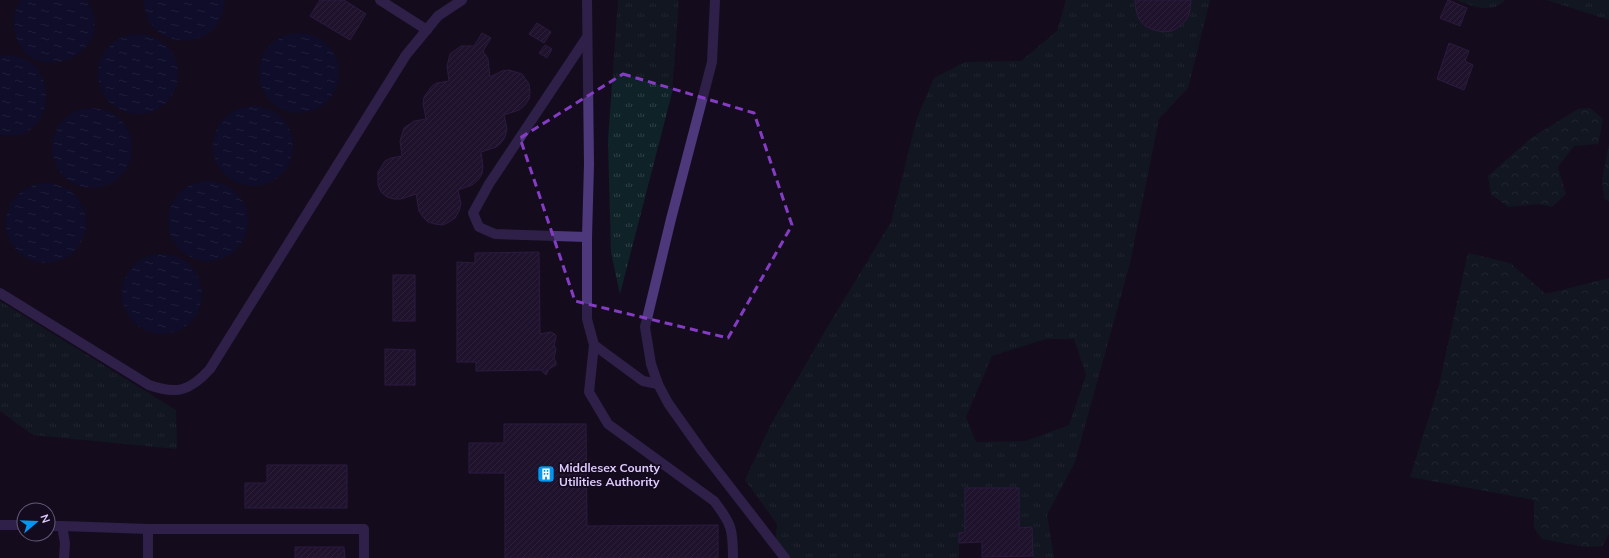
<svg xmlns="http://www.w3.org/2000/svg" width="1609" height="558" viewBox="0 0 1609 558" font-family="Mulish,sans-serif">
  <defs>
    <pattern id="grass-tufts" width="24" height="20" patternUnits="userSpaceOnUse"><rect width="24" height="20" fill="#0f2227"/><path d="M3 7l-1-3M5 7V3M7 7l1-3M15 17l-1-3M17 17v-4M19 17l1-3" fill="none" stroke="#324147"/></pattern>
    <pattern id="forest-crowns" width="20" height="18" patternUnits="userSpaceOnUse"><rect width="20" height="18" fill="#0f2227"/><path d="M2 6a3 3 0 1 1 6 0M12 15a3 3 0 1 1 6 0" fill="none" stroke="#324147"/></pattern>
    <pattern id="water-ripples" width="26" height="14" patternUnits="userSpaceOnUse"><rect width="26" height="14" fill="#0a0e39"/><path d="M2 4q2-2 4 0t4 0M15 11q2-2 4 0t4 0" fill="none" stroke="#2d3057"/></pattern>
    <pattern id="building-hatch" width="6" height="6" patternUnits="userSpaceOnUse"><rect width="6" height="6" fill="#2b193e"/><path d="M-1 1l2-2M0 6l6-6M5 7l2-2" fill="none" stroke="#49395b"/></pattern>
  </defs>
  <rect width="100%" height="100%" fill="#140c1e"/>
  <g fill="url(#grass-tufts)" fill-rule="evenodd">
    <polygon points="618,0 679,0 672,93 620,294 611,253 608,140"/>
    <path d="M 1066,0 L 1135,0 C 1135,43 1193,41 1191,0 L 1210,0 L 1188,88 L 1159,119 L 1130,263 L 1075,462 L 1047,515 L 1054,558 L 1033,558 L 1032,528 L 1019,528 L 1018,488 L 965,488 L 965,532 L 959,533 L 959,558 L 785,558 L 775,544 L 777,524 L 745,480 L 770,426 L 828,326 L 891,222 L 917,118 L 934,78 L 965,62 L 1021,61 L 1057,31 ZM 1046,339 L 1074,339 L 1086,375 L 1069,425 L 1026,441 L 976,442 L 966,417 L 992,356 Z"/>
    <path d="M 1457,0 L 1505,0 C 1491,15 1473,6 1457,0 Z"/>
    <polygon points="1547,0 1609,0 1609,20"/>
    <polygon points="0,301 176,410 177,449 33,435 0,411"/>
  </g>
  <g fill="url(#forest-crowns)">
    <polygon points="1590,108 1603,119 1598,144 1574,146 1558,167 1566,194 1552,207 1539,204 1508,207 1491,194 1488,176 1531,138 1578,109"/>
    <polygon points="1609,143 1609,202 1604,198 1602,180"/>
    <polygon points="1468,253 1510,263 1546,294 1609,278 1609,534 1602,546 1586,547 1542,539 1534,528 1534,500 1410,477 1439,385"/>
  </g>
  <g fill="url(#water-ripples)">
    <path d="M 21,0 L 87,0 C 121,53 30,92 15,33 C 12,21 14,10 21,0 Z"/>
    <path d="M 144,0 L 224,0 C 224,54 145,54 144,0 Z"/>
    <circle cx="299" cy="73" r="40"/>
    <circle cx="138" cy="74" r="40"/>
    <path d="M 0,56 C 62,47 60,146 0,135 Z"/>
    <circle cx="253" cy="146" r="40"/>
    <circle cx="92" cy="148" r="40"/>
    <circle cx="208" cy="221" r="40"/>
    <circle cx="46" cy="223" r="40"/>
    <circle cx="162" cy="294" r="40"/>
  </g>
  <g fill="url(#building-hatch)" stroke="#492b6a">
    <polygon points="320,0 344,0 366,14 350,40 310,16"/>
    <polygon points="1135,0 1191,0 1190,11 1187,19 1180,26 1172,31 1163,32 1154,30 1145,26 1139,19 1136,10"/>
    <polygon points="1448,0 1467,8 1460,26 1440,18"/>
    <polygon points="537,23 551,32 544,43 529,34"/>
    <polygon points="482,33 491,38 483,51 488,59 490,77 502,71 509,70 522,74 529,84 530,92 529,99 525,105 519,110 504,115 507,129 505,137 501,143 496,147 481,152 483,167 482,174 478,180 472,185 458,190 461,204 459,211 455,218 449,222 443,225 435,224 428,222 423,217 419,211 416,194 401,199 394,199 387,197 381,192 378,185 378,172 385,161 391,158 402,156 400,141 404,128 414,121 426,119 423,103 424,97 432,86 437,83 449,81 447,66 450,54 461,46 474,46"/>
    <polygon points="1449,43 1469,51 1465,61 1473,65 1464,90 1437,79"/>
    <polygon points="545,45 552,49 547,58 539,53"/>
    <polygon points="539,252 540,334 551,332 556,335 556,338 554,345 556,349 554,358 556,362 556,365 549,369 546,375 541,370 476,371 476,362 457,362 457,262 475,263 475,253"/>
    <rect x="393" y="275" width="22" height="46"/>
    <polygon points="385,349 415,350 415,385 385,385"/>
    <polygon points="504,424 586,424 587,526 718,525 718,558 505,558 505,473 469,473 469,443 504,443"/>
    <polygon points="267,465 347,465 347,508 245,508 245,483 267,483"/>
    <polygon points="965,488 1019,488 1019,528 1032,527 1033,556 982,557 982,542 959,543 959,533 965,532"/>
    <polygon points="295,547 344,547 345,558 295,558"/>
  </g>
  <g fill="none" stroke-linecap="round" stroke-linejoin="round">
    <g stroke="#4e387c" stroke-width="10">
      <polyline points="380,0 427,30"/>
      <polyline points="587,0 589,164 587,237 587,319 594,345 643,381 658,384"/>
      <polyline points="715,0 712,62 671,219 645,327 651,364 658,384 668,403 702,451 785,558"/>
      <polyline points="587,237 495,234 479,227 473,213 489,184 587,37"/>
      <path d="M 0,293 L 149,385 C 177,395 190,391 210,369 L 406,55 L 438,16 L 462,0"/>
      <path d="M 594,345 L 589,392 L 608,424 L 714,501 C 732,524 733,530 733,558"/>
      <polyline points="0,525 24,525"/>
      <polyline points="48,526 62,526 65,543 64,558"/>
      <polyline points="62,526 148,529 364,529 364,558"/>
      <polyline points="148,529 148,558"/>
    </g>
  </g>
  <path d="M0 0H1609V558H0ZM 623,74 L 754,113 L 792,225 L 728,338 L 575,301 L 520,138 Z" fill="#140c1e" fill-opacity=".55" fill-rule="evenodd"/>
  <path fill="none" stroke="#853cc5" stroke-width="3" stroke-dasharray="8 5" stroke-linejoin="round" d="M 623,74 L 754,113 L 792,225 L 728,338 L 575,301 L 520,138 Z"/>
  <defs>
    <symbol id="building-square" viewBox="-11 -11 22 22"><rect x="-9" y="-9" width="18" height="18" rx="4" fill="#0596ef" stroke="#140c1e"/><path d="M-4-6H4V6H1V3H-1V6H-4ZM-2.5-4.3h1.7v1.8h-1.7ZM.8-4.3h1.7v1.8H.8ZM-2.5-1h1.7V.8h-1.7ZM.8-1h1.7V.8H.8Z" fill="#fff"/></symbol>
  </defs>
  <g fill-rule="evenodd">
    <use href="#building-square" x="536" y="464" width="20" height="20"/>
  </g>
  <g text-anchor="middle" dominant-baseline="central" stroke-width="3.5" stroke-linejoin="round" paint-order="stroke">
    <g font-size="12" font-weight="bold" fill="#dfcafe" stroke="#140c1e" text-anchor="start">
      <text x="559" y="467">Middlesex County<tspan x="559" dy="14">Utilities Authority</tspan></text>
    </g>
  </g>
  <g transform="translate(36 522) rotate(71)"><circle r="19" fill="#140c1e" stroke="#655878"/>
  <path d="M0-3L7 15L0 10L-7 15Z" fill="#0596ef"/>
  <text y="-6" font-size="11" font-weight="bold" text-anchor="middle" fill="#dfcafe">N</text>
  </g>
</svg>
